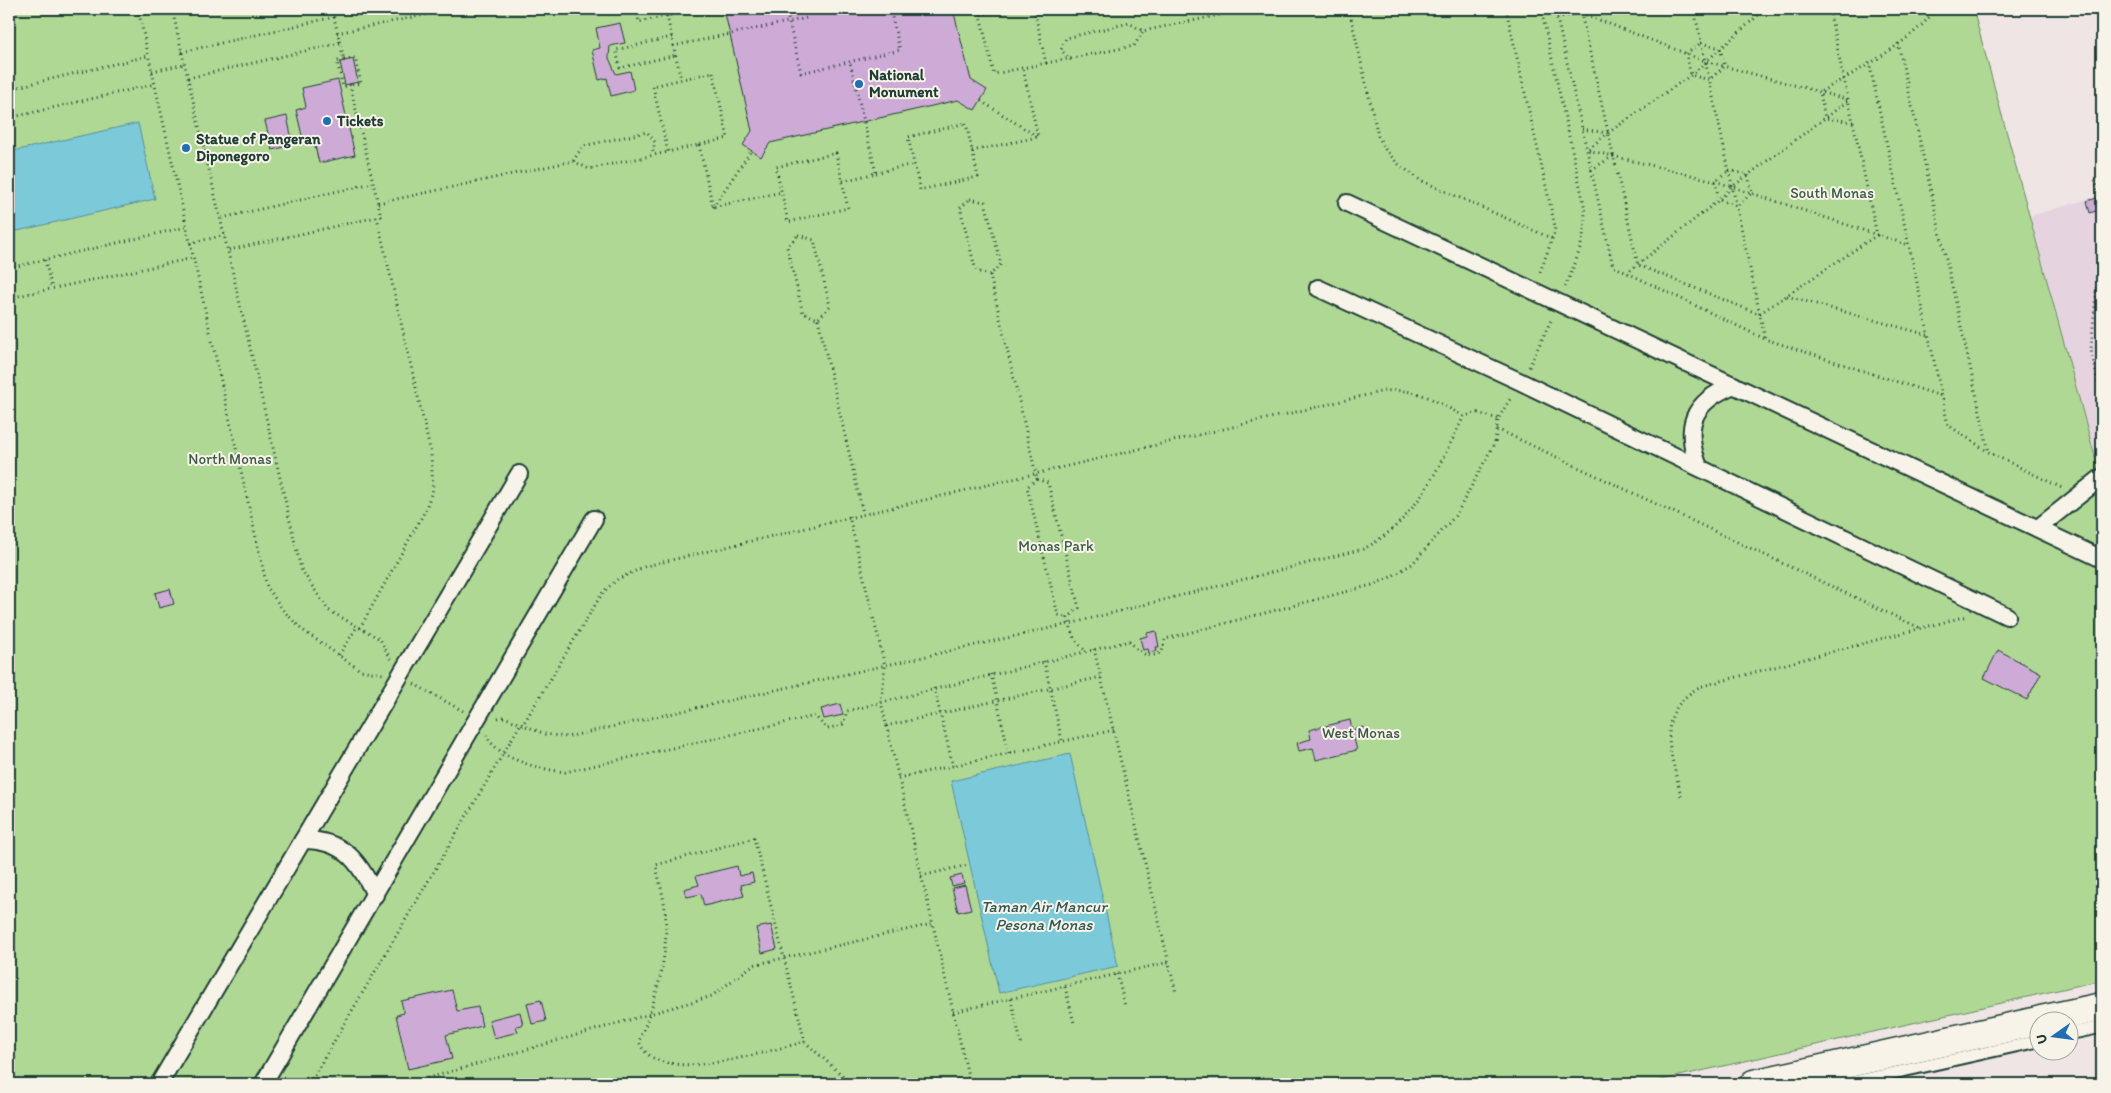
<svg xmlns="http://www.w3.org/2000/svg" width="2111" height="1093" viewBox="0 0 2111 1093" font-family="Itim,sans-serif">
  <rect width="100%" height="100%" fill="#efe5e4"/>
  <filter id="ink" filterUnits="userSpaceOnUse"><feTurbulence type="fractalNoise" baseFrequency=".02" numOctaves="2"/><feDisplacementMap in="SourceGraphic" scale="10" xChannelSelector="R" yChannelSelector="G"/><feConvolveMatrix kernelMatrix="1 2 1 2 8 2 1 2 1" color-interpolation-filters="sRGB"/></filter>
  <g filter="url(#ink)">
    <polygon fill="#e5d4e0" points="2102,195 2102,471 2098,468 2030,216"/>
    <polygon fill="#b0d895" stroke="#688a64" points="9,9 1973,9 2098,468 2102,471 2102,980 1644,1084 9,1084"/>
    <g fill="#7bc9da" stroke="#569198">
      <polygon points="138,123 155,199 9,233 9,152"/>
      <polygon points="1070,754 1118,966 999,993 951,781"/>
    </g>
    <g fill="#ceabd6" stroke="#1f3d34">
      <polygon points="724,9 953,9 971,80 987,90 975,110 958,100 770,143 761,157 743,145 752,131"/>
      <polygon points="620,23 625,43 610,46 609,58 616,74 630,71 634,90 611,96 607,78 599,80 592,50 600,48 596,28"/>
      <polygon points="353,59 358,82 345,85 340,62"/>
      <polygon points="338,80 355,155 319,163 314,142 304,144 296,110 306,107 302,88"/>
      <polygon points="287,116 293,145 272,150 265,121"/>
      <polygon points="2100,197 2102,197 2102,209 2090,213 2087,201"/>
      <polygon points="170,589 174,604 159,608 155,593"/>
      <polygon points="1156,631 1159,647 1156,647 1157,651 1149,653 1148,649 1143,650 1140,638 1147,636 1147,633"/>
      <polygon points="1998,650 2041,673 2027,700 1984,678"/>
      <polygon points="840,704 843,715 824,719 821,709"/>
      <polygon points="1350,720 1352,730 1364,727 1366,736 1354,739 1357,750 1316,760 1313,748 1299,751 1297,743 1311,739 1309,730"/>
      <polygon points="737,866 739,876 752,873 754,882 741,885 744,896 704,906 701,894 687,897 684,889 699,885 696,876"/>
      <polygon points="962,875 964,883 952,886 950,878"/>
      <polygon points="965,885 971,909 958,912 952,888"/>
      <polygon points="771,925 777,949 762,953 756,928"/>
      <polygon points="452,990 457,1011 478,1007 482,1026 446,1035 452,1059 408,1069 396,1015 404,1013 401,1001"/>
      <polygon points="541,1000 546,1021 532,1024 527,1003"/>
      <polygon points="520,1012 523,1025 516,1026 518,1032 494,1038 489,1020"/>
    </g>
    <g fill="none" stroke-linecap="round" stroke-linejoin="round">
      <defs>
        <g id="service">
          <polyline points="2068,1034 2102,1027"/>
          <polyline points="1844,1084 2038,1041"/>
        </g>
        <g id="pedestrian">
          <polyline points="1347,203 2102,559"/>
          <polyline points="1318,288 1521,382 2007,616"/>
          <path d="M 1699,467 C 1683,426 1692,402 1734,385"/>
          <polyline points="2038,528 2102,477"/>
          <path d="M 303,840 C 343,840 359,860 375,895"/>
          <polyline points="159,1084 519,474"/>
          <polyline points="263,1084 594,519"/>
        </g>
        <g id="primary">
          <polyline points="2041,1020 2102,1007"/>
          <polyline points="1754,1084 2038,1021"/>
        </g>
      </defs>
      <use href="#service" stroke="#1f3d34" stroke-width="15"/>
      <use href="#pedestrian" stroke="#1f3d34" stroke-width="20"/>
      <use href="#primary" stroke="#1f3d34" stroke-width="31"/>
      <g stroke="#1f3d34" stroke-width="3" stroke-dasharray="1 4" stroke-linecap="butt">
        <polyline points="138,9 267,587 283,610 301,629 360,670 383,674"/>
        <polyline points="172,9 301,569 328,610 380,639 391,660"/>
        <polyline points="636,9 639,22 698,9"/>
        <polyline points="786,9 801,73 900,50 890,9"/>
        <polyline points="1006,9 980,15 994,74 1046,63 1034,9"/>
        <polyline points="1349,9 1378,136 1385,149 1397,163 1420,180 1553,239"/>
        <polyline points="1506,9 1555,226 1554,234 1539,275"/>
        <path d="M 1541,9 L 1584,204 C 1588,235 1577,259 1565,287"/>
        <polyline points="1555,9 1613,266 1765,339 1941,396"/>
        <polyline points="1694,9 1765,338"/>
        <polyline points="1581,13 1638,265 1759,314 1877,235 1829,9"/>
        <polyline points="1581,13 1705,61 1820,92 1825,118 1732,187 1719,200 1627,273"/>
        <polyline points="667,16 681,79"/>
        <polyline points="1557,18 1599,9"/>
        <polyline points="337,33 453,9"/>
        <polyline points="672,37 616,50 620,68 676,55"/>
        <polygon points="1701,43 1720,48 1725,66 1709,80 1691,75 1686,54"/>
        <polyline points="1898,43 1989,452"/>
        <polyline points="673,46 807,18"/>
        <polyline points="182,52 334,17"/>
        <polyline points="344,60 355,58 361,83 350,85"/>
        <polyline points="1071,60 1061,50 1066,38 1129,23 1143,31 1249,9"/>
        <polyline points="1869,62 1948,425 1990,453 2062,488"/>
        <polyline points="1046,63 1134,46 1143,31"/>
        <polyline points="152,71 185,64"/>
        <polygon points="713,72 728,138 668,152 653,86"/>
        <polyline points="188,78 340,43"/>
        <polyline points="9,89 148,56"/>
        <polyline points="981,101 1038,137"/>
        <polyline points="9,118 155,84"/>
        <path d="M 1853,122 L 1825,118 L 1849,100 L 1820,92 C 1851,75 1917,39 1935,9"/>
        <polygon points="966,123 978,177 920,190 908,137"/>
        <polyline points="1582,129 1608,133 1587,150 1613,156 1591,170"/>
        <polyline points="1608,133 1691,75 1765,9"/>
        <polyline points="699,145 713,207 782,192"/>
        <polyline points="972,151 1038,137 1023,68"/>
        <polygon points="836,153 848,208 788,222 776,167"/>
        <polyline points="1613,156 1715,181 1908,245"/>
        <polyline points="573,161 583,146 647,132 655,142 652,155"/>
        <polygon points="1729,170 1748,175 1752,193 1737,206 1719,200 1715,181"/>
        <polyline points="876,173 913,164"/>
        <polyline points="2095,180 2100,197"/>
        <polyline points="843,181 876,173 850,62"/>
        <polygon points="970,199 985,202 1001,264 990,275 976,271 960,208"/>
        <polyline points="378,203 573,161 589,169 668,152"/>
        <polyline points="713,207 751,151"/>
        <polyline points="222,218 373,183"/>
        <polyline points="2102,222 2091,350 2102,401"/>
        <polygon points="798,235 814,240 830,306 818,319 803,313 787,247"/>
        <polyline points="190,243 226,235"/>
        <polyline points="229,250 381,216 350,85 343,87 337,61 344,60 332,9"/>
        <polyline points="45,260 52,289"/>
        <polyline points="9,268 186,227"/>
        <polyline points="990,275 1037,479"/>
        <polyline points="1787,296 1928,335"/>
        <polyline points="9,298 193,258"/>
        <polyline points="818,319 863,513"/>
        <polyline points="1529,367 1552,318"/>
        <polyline points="1497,429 1920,628"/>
        <path d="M 1037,479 L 1048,483 L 1079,608 L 1068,618 C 1071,631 1075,642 1086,651"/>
        <polyline points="1037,479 1027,487 1058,615 1068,618"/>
        <polyline points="849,516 885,666 881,702 970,1084"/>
        <polyline points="360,628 425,511 433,489 431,454 377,217"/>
        <polyline points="1094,649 1176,993"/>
        <polyline points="339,655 357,627"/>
        <polyline points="1044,661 1062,741"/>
        <polyline points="991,674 1009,753"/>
        <polyline points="414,684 463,711"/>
        <polyline points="934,688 953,766"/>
        <path d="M 498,718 L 504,717 L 545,734 L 567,737 L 1069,624 L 1363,549 C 1417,522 1438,467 1464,416 L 1478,413 L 1498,419"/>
        <path d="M 522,726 L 603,592 L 618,579 L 646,566 L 1384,391 C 1421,388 1432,400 1464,416"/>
        <polyline points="886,726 1101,677"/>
        <path d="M 486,735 C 499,760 539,769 565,772 L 815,716 L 827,729 L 843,724 L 847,711 L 1129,641 C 1140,652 1146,660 1162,652 L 1165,639 L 1372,585 L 1389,578 L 1412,564 L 1456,515 L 1495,442 L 1498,419 L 1512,396"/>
        <polyline points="898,778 1114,730"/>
        <path d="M 1681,796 C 1672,752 1652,716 1699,687 L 1967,616"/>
        <polyline points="921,876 968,865"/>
        <polyline points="1117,974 1125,1006"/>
        <polyline points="1065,987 1074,1023"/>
        <polyline points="1011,999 1022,1047"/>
        <polyline points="953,1012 1169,962"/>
        <path d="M 805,1042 L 754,838 L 656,865 C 658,877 662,890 664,902 C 671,950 657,998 639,1041 C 655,1090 770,1049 805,1042 L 852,1084"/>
        <polyline points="309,1084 520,725"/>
        <polyline points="408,1084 712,996 753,965 932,924"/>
      </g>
      <use href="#service" stroke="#f7f3e8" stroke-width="11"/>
      <use href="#pedestrian" stroke="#f7f3e8" stroke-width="16"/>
      <use href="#primary" stroke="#f7f3e8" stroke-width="28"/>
    </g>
  </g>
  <g fill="#1f6fb2" stroke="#f7f3e8" stroke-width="2">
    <circle cx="859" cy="84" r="5"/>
    <circle cx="327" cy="121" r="5"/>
    <circle cx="186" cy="148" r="5"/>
  </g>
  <g text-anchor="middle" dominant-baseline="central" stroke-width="4" stroke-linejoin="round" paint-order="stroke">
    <g font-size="15" font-weight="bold" fill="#1f3d34" stroke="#f7f3e8" text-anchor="start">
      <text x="869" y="75">National<tspan x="869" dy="17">Monument</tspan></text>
      <text x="337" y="121">Tickets</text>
      <text x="196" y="139">Statue of Pangeran<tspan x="196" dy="17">Diponegoro</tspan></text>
    </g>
    <g font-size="15" fill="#3c5c47" stroke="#f7f3e8">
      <text x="1832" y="193">South Monas</text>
      <text x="230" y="459">North Monas</text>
      <text x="1056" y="546">Monas Park</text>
      <text x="1361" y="733">West Monas</text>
    </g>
    <g font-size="16" font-style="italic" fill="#315955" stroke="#f7f3e8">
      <text x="1044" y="906">Taman Air Mancur<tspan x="1044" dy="18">Pesona Monas</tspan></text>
    </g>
  </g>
  <rect width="2111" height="1093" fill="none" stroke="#f7f3e8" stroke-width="30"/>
  <rect x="15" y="15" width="2081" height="1063" fill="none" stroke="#1f3d34" stroke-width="2" filter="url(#ink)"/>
  <g transform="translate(2054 1036) rotate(256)"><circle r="24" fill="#f7f3e8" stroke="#a1aaa0"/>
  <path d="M0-4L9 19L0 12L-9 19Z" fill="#1f6fb2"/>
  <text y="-8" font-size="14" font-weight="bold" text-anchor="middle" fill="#1f3d34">U</text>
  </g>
</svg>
